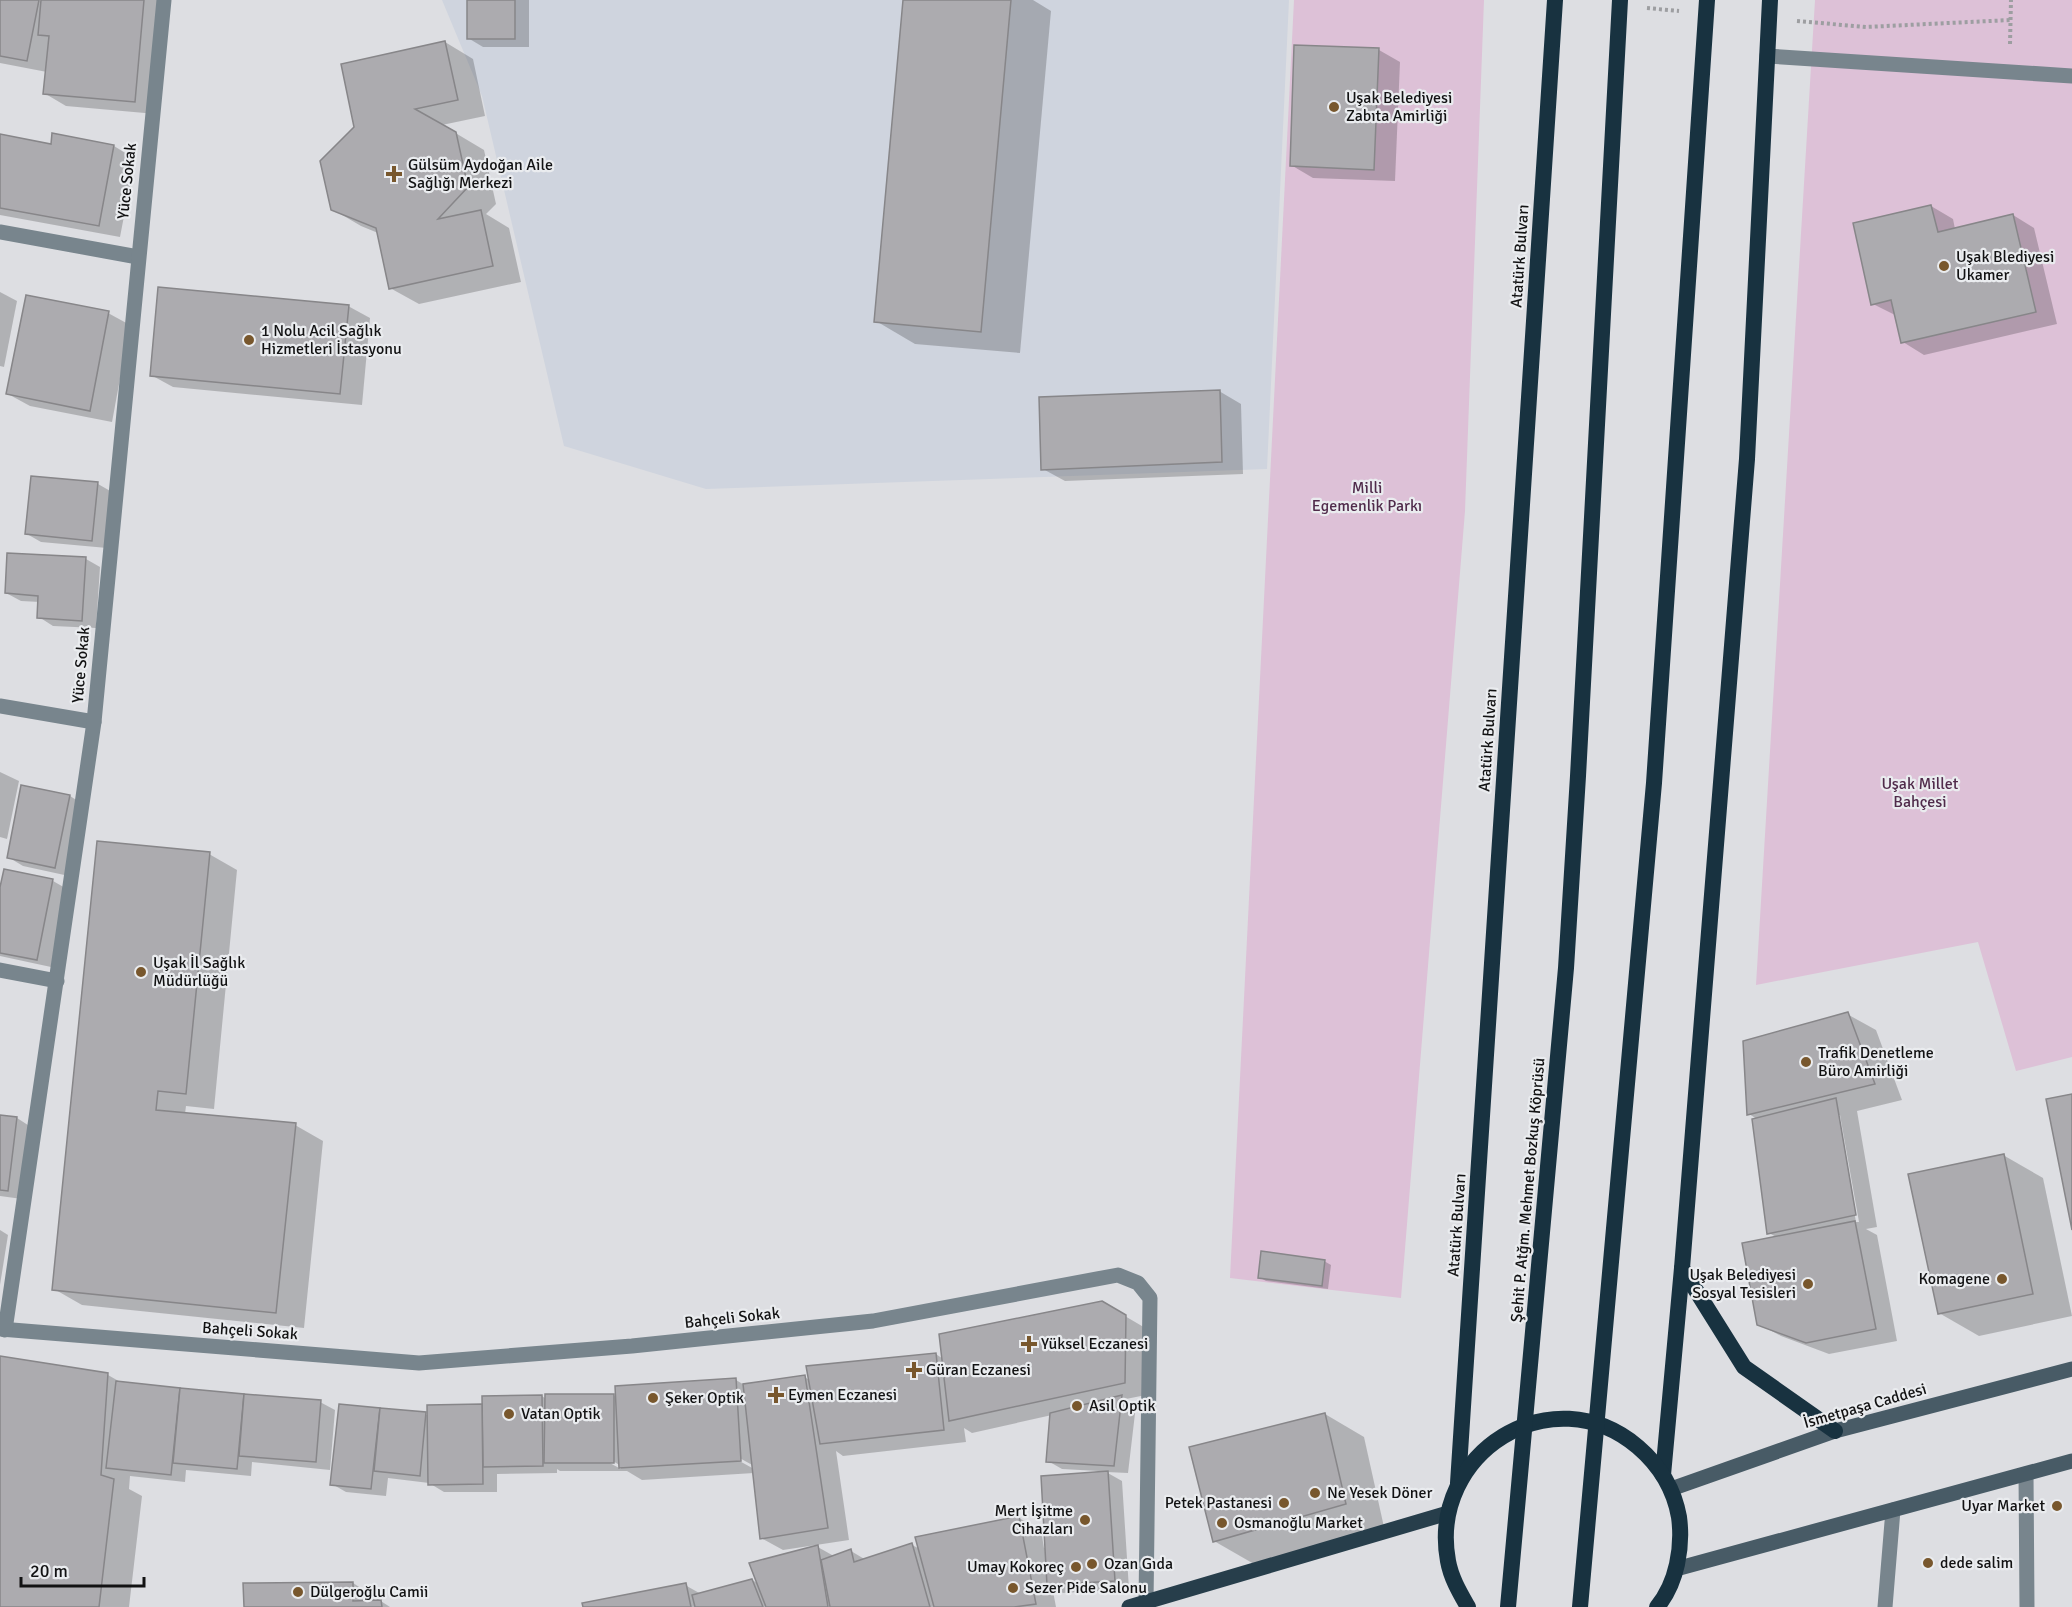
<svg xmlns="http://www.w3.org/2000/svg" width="2072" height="1607" viewBox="0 0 2072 1607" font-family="Signika,sans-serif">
  <rect width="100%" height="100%" fill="#dddee2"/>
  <polygon fill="#cfd4de" points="442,0 1289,0 1267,469 706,489 564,446 482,96"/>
  <g fill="#ddc1d7">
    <polygon points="1294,0 1484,0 1465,511 1401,1298 1230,1278"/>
    <polygon points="1815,0 2072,0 2072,1057 2016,1071 1978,942 1756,985"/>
  </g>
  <g fill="#0003" fill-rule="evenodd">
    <polygon points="0,0 167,0 156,114 66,106 44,93 47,72 0,63"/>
    <polygon points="468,0 529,0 529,47 483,47 468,38"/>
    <polygon points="905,0 1033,0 1051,11 1020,353 915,344 876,321"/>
    <polygon points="445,42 473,59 485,116 442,125 484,150 496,204 486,214 509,228 521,282 419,304 390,288 378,233 361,226 332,209"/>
    <polygon points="1379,50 1400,62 1395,181 1313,178 1291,165"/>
    <polygon points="0,136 52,146 114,146 135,159 120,237 0,215"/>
    <polygon points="1931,206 1953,219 1955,229 2013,215 2034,228 2057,324 1924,355 1903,342 1897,316 1873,304"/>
    <polygon points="0,292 17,301 4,367 0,366"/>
    <polygon points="348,306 370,318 362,405 173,387 151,375"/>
    <polygon points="108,313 130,325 112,422 30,406 8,394"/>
    <polygon points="1219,391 1241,404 1243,474 1065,481 1043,469"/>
    <polygon points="98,484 112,492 107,548 41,542 27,534"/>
    <polygon points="86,559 100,567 96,628 53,626 39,617 40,602 21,601 6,593"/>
    <polygon points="0,772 19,781 7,839 0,837"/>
    <polygon points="70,796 84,805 69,876 23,866 8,857"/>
    <polygon points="209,854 237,870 214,1109 186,1106 185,1114 295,1125 323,1141 304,1328 82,1305 54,1289"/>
    <polygon points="5,871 53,881 67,889 51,967 0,956 0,894"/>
    <path d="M 1847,1014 L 1876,1030 L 1902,1100 L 1857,1111 L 1877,1227 L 1866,1229 L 1877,1235 L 1897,1341 L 1829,1354 L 1781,1336 L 1759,1324 L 1778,1238 L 1769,1233 L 1757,1119 L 1749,1114 ZM 1837,1115 L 1840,1115 L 1859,1222 L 1856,1222 Z"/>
    <polygon points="0,1116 17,1118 31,1127 22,1199 0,1196"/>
    <polygon points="2003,1155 2043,1178 2072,1316 1979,1336 1939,1313"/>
    <polygon points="0,1230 8,1235 0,1285"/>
    <polygon points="1324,1261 1331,1265 1328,1289 1266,1281 1259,1277"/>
    <path d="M 1101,1302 L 1147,1329 L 1146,1395 L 1126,1399 L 1136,1405 L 1128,1473 L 1106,1472 L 1122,1481 L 1129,1589 L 1063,1593 L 1052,1586 L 1056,1607 L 584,1607 L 685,1585 L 701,1594 L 752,1580 L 759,1584 L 816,1546 L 832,1555 L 832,1558 L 851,1551 L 866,1560 L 912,1545 L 920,1549 L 1019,1518 L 1041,1530 L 1044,1548 L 1046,1547 L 1098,1474 L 1098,1471 L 1062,1469 L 1048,1461 L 1052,1415 L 972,1433 L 964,1428 L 966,1442 L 843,1456 L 836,1451 L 849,1540 L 783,1550 L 761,1538 L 754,1473 L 642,1480 L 627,1471 L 560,1471 L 557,1469 L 557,1473 L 497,1474 L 497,1492 L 444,1492 L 429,1483 L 388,1478 L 386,1496 L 346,1492 L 332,1484 L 340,1405 L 428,1415 L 428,1406 L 484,1406 L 542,1396 L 546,1399 L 613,1395 L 617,1398 L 736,1380 L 746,1386 L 804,1377 L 810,1380 L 936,1354 L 943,1359 ZM 736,1456 L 754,1466 L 754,1469 L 734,1458 ZM 608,1458 L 621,1466 L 621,1469 L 606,1461 Z"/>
    <polygon points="0,1358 108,1375 122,1383 320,1402 335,1410 330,1470 252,1462 251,1476 186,1470 185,1482 130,1476 129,1489 142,1496 129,1607 0,1607"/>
    <polygon points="1325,1414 1364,1437 1384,1527 1254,1564 1214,1541"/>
    <polygon points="353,1583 390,1607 245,1607"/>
  </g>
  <g fill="#acabaf" stroke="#878689" stroke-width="1.5">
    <polygon points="0,0 39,0 27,61 0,56"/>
    <polygon points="41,0 144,0 135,102 43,94 49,36 38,35"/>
    <rect x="467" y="0" width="48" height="39"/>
    <polygon points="903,0 1011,0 981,332 874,322"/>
    <polygon points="445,41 458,100 415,109 456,132 468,187 438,219 481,210 493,266 389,289 376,228 331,210 320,161 354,127 341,64"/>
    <polygon points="1294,45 1379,48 1374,170 1290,166"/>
    <polygon points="52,133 114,145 99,226 0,208 0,134 51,144"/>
    <polygon points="1931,205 1938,232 2013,214 2036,312 1901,343 1891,300 1871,305 1853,223"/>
    <polygon points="158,287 349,305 340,394 150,376"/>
    <polygon points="26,295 109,311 90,411 6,394"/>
    <polygon points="1220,390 1222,462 1041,470 1039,397"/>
    <polygon points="31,476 98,482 92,541 25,534"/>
    <polygon points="7,553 86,557 82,621 37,618 38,596 5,593"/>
    <polygon points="21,785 70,795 55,868 7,858"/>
    <polygon points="97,841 210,852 186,1094 158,1091 156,1110 296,1123 276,1313 52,1290"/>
    <polygon points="4,869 53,879 37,960 0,953 0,887"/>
    <polygon points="1848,1012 1875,1084 1747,1115 1743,1041"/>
    <polygon points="2072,1094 2072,1230 2046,1099"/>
    <polygon points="1836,1098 1856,1215 1767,1234 1752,1119"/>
    <polygon points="0,1115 17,1117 8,1191 0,1190"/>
    <polygon points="2004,1154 2033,1294 1938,1314 1908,1174"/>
    <polygon points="1855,1221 1876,1329 1806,1343 1757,1325 1742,1243"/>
    <polygon points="1261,1251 1325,1260 1322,1286 1258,1278"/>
    <polygon points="1102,1301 1126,1315 1125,1383 949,1421 939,1334"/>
    <polygon points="936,1353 944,1430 820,1444 806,1366"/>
    <polygon points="0,1356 108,1373 101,1475 114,1479 99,1607 0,1607"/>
    <polygon points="805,1375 828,1528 760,1539 743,1384"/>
    <polygon points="736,1378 741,1461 619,1468 615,1386"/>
    <polygon points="116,1381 180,1388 171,1475 106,1468"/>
    <polygon points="180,1388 244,1394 237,1469 173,1463"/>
    <polygon points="244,1394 321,1400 316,1462 239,1456"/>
    <polygon points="545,1394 614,1394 614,1463 544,1463"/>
    <polygon points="542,1395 543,1466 483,1467 482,1396"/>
    <polygon points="1122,1395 1114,1466 1046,1462 1050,1413"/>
    <polygon points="339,1404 380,1408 371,1489 330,1485"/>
    <polygon points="482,1404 483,1484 428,1485 427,1405"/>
    <polygon points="380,1408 426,1412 420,1476 374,1471"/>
    <polygon points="1325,1413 1346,1504 1213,1542 1189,1447"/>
    <polygon points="1108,1471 1115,1581 1047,1585 1041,1476"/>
    <polygon points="1019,1516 1036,1604 1014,1607 934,1607 915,1537"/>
    <polygon points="912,1543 930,1607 830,1607 821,1560 851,1549 854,1562"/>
    <polygon points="818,1545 828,1607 766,1607 749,1563"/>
    <polygon points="752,1579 763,1607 695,1607 692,1595"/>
    <polygon points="353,1582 353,1601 381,1600 382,1607 244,1607 243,1583"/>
    <polygon points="686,1583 691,1607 583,1607 582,1603"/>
  </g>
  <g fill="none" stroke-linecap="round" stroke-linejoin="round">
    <g stroke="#9d9ea1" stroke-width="4" stroke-dasharray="3 3" stroke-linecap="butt">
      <polyline points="1647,8 1679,11"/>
      <polyline points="1797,21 1866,27 2011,20"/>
      <polyline points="2010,44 2011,0"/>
    </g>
    <g stroke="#78858d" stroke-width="15">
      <polyline points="1767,56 2072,76"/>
      <polyline points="0,232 138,257"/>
      <polyline points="0,706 94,722"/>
      <polyline points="0,970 57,981"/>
      <polyline points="0,1329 419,1363 632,1346 873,1321 1118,1275 1138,1283 1150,1298 1146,1603"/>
      <polyline points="5,1330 94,722 164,0"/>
      <polyline points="2026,1474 2027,1607"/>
      <polyline points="1885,1607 1893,1510"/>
    </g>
    <g stroke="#485b66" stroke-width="15">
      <polyline points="1671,1489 1835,1431 2072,1369"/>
      <polyline points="1676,1569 2072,1461"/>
    </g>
    <polyline stroke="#273e4b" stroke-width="15" points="1129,1607 1448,1513"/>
    <g stroke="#183240" stroke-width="16">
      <polyline points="1682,1268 1744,1367 1835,1431"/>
      <polyline points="1663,1475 1682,1268 1747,459 1770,0"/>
      <polyline points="1458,1483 1555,0"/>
      <path d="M 1468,1607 C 1460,1593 1451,1578 1448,1561 C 1428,1453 1552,1374 1638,1447 C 1659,1465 1674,1489 1679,1517 C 1683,1547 1677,1583 1657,1607"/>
      <polyline points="1508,1607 1566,968 1578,776 1620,0"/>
      <polyline points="1580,1607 1654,783 1707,0"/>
    </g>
  </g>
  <g fill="#78572d" stroke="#eaecef" stroke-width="2">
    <circle cx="1334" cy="107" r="6"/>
    <path d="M391 165h6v6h6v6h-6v6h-6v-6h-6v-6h6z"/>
    <circle cx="1944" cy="266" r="6"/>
    <circle cx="249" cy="340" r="6"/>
    <circle cx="141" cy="972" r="6"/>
    <circle cx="1806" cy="1062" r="6"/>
    <circle cx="2002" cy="1279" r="6"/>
    <circle cx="1808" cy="1284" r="6"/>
    <path d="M1026 1335h6v6h6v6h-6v6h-6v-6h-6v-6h6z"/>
    <path d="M911 1361h6v6h6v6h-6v6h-6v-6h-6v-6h6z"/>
    <path d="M773 1386h6v6h6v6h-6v6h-6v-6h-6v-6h6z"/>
    <circle cx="653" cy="1398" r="6"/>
    <circle cx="1077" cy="1406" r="6"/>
    <circle cx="509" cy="1414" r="6"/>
    <circle cx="1315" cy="1493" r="6"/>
    <circle cx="1284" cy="1503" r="6"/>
    <circle cx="2057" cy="1506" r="6"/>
    <circle cx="1085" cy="1520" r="6"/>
    <circle cx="1222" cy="1523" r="6"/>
    <circle cx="1928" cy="1563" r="6"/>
    <circle cx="1092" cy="1564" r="6"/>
    <circle cx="1076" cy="1567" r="6"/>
    <circle cx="1013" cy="1588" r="6"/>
    <circle cx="298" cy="1592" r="6"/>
  </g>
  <g text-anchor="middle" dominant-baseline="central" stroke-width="4.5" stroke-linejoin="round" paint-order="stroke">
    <g font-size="16" fill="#121213" stroke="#eaecef" text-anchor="start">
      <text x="1346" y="98">Uşak Belediyesi<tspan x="1346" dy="18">Zabıta Amirliği</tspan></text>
      <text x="408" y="165">Gülsüm Aydoğan Aile<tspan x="408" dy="18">Sağlığı Merkezi</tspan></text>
      <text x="1956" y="257">Uşak Blediyesi<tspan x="1956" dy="18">Ukamer</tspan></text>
      <text x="261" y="331">1 Nolu Acil Sağlık<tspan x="261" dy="18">Hizmetleri İstasyonu</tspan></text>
      <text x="153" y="963">Uşak İl Sağlık<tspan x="153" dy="18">Müdürlüğü</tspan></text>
      <text x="1818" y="1053">Trafik Denetleme<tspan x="1818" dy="18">Büro Amirliği</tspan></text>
      <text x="1796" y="1275" text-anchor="end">Uşak Belediyesi<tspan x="1796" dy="18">Sosyal Tesisleri</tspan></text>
      <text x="1990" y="1279" text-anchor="end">Komagene</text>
      <text x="1041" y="1344">Yüksel Eczanesi</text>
      <text x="926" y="1370">Güran Eczanesi</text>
      <text x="788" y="1395">Eymen Eczanesi</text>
      <text x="665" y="1398">Şeker Optik</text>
      <text x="1089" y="1406">Asil Optik</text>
      <text x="521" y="1414">Vatan Optik</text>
      <text x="1327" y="1493">Ne Yesek Döner</text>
      <text x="1272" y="1503" text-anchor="end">Petek Pastanesi</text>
      <text x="2045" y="1506" text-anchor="end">Uyar Market</text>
      <text x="1073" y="1511" text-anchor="end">Mert İşitme<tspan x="1073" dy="18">Cihazları</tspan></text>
      <text x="1234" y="1523">Osmanoğlu Market</text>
      <text x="1940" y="1563">dede salim</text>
      <text x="1104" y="1564">Ozan Gıda</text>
      <text x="1064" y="1567" text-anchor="end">Umay Kokoreç</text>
      <text x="1025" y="1588">Sezer Pide Salonu</text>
      <text x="310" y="1592">Dülgeroğlu Camii</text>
    </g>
    <g font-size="16" fill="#121213" stroke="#eaecef">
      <text transform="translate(127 181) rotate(-84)">Yüce Sokak</text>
      <text transform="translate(1520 256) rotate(-86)">Atatürk Bulvarı</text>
      <text transform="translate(81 665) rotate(-85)">Yüce Sokak</text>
      <text transform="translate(1488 740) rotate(-86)">Atatürk Bulvarı</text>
      <text transform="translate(1528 1190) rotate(-85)">Şehit P. Atğm. Mehmet Bozkuş Köprüsü</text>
      <text transform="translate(1457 1225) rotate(-86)">Atatürk Bulvarı</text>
      <text transform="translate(732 1318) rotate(-6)">Bahçeli Sokak</text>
      <text transform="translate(250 1331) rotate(4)">Bahçeli Sokak</text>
      <text transform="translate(1865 1406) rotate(-16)">İsmetpaşa Caddesi</text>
    </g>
    <g font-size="16" fill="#502b4b" stroke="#eaecef">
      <text x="1367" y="488">Milli<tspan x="1367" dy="18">Egemenlik Parkı</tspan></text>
      <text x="1920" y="784">Uşak Millet<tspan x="1920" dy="18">Bahçesi</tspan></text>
    </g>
  </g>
  <path d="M21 1577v9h123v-9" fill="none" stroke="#121213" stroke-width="3"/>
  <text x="30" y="1577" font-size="18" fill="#121213" stroke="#eaecef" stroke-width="4.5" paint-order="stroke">20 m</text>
</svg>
